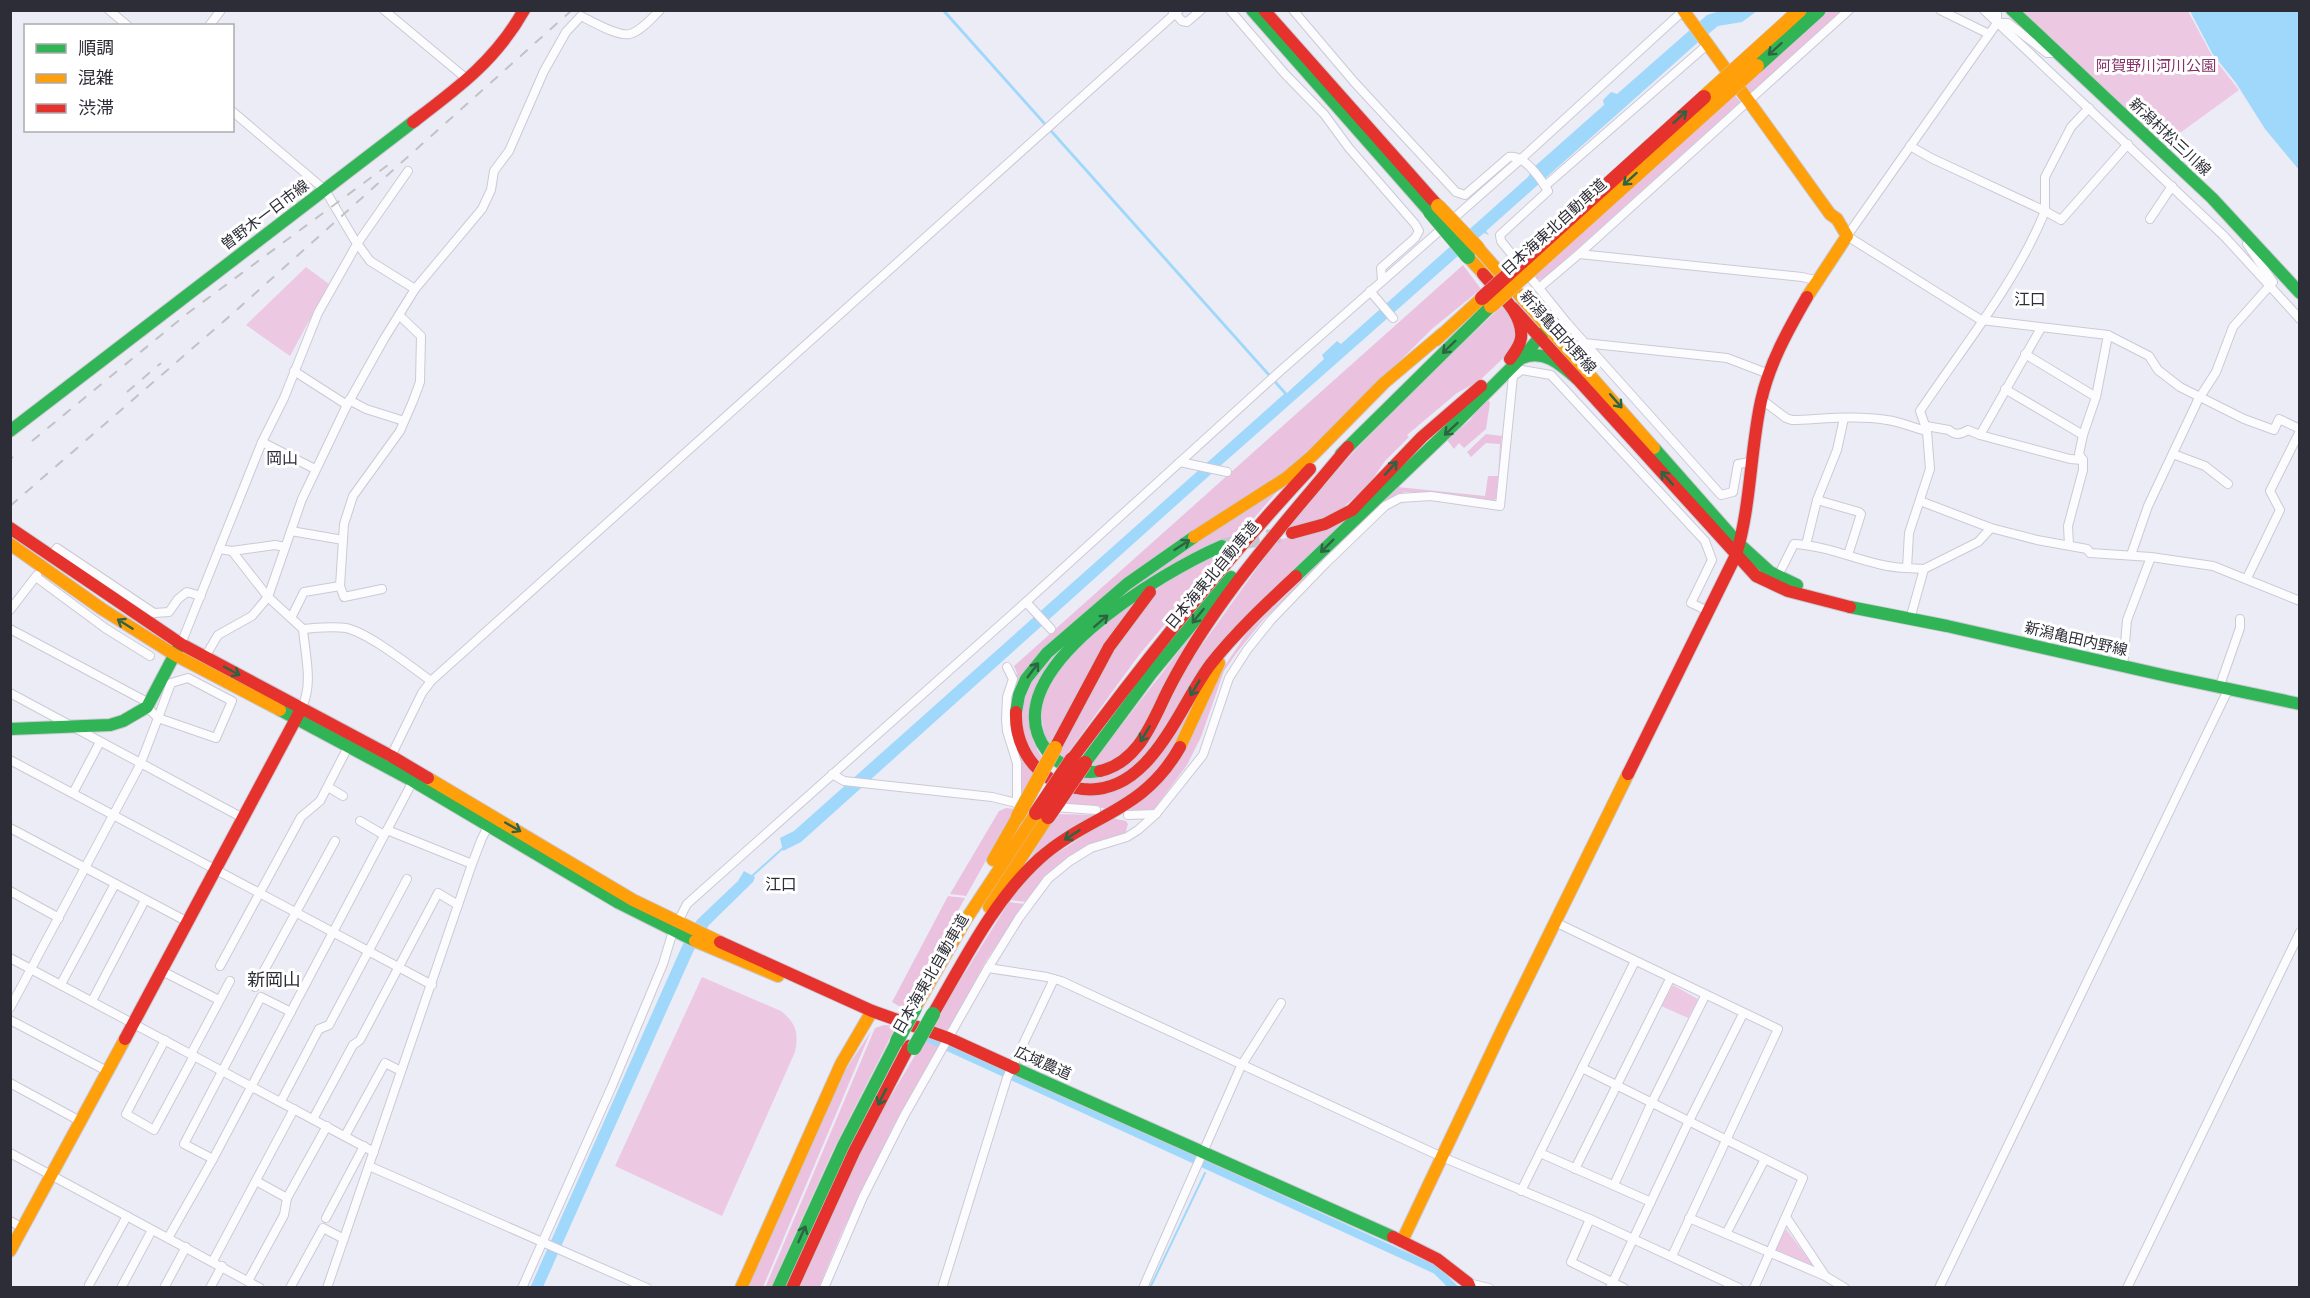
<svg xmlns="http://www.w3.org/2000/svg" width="2310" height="1298" viewBox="0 0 2310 1298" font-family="Rubik,'Noto Sans JP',sans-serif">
  <rect width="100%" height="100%" fill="#ececf7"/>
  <g fill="#edc8e3">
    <polygon points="2022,11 2188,11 2211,54 2239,90 2162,146"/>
    <polygon points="306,267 329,284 290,356 246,325"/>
    <path d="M 702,977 L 781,1011 C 796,1023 799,1033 795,1052 L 722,1216 L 615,1166 Z"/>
    <polygon points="1673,985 1698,999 1688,1018 1661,1006"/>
    <polygon points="1786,1229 1816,1269 1774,1252"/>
  </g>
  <g fill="#eac2df">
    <polygon points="1828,11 1844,11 1754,91 1748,92 1744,86"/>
    <polygon points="1735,95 1740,102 1544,279 1539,280 1535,276"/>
    <polygon points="1463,265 1481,289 1433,328 1315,445 1266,486 1159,554 1014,693 1034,773 1022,794 1020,791 1022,775 1013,746 1012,687 1017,673 1014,666"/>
    <polygon points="1502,306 1514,321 1514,348 1479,381 1457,393 1407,435 1409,437 1385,461 1367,487 1335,514 1287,529 1348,458 1409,394"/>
    <polygon points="1487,398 1490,403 1486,429 1464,448 1459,443 1454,449 1447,440 1470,420"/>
    <polygon points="1486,434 1502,436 1496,498 1494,501 1405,492 1388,499 1263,620 1235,655 1224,671 1201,737 1187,765 1152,812 1127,811 1150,792 1226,664 1246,634 1398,487 1485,496 1488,476 1498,476 1500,444 1486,443 1471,457 1467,452"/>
    <path d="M 1287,480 L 1236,539 L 1219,541 L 1046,667 C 1027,695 1021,728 1042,757 L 1038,765 L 1026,746 L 1020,712 L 1026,687 L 1041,665 L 1109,602 Z"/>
    <polygon points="1349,516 1223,643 1147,756 1109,783 1077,785 1082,778 1109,775 1277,540 1297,536"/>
    <polygon points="1227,550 1139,655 1062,761 1055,756 1084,696 1152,594 1168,580"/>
    <polygon points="1135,599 1047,748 1039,702 1069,656"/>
    <polygon points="1194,632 1140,733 1115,761 1091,768 1096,758"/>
    <polygon points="1202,685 1190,724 1155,776 1110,809 1064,803 1071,792 1126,785"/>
    <polygon points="1006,808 1015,809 966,896 950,894 999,811"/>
    <polygon points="1056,814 1098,815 1022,872"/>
    <path d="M 1112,818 L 1126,821 L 1128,824 L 1125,834 C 1080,844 1054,864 1027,902 L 1010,900 L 1043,862 Z"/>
    <polygon points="948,896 965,898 904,1009 892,1002"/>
    <polygon points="1009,902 1025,904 987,959 950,1028 942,1032 931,1027"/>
    <polygon points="884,1025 896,1026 833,1150 771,1287 765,1288 875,1028"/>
    <polygon points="871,1031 763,1287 746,1288 837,1083"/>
    <polygon points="927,1035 941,1041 941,1045 895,1123 842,1232 819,1287 799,1288 872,1128"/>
  </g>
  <g fill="#9fd8fb">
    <polygon points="942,11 946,11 1287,393 1324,359 1322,355 1337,341 1341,344 1528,177 1534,167 1604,105 1603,100 1611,92 1617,94 1707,15 1720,11 1757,11 1742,22 1718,26 1696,44 1486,231 1489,235 1484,233 1210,475 801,842 783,851 780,838 794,831 1284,394"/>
    <polygon points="2190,11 2299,11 2299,170 2265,129 2236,83 2212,53"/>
    <polygon points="744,871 755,877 753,882 709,925 693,952 543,1287 530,1288 682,946 697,920 738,881"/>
  </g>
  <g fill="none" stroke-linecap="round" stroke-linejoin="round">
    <g stroke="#9fd8fb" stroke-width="2">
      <polyline points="751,877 783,848"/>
      <polyline points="1150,1288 1205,1173"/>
    </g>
    <polyline stroke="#9fd8fb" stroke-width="8" points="928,1038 1436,1270 1454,1288"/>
    <polyline stroke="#c6c6d1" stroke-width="15" stroke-dasharray="15 8" stroke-linecap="butt" points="1222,546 1280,535"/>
    <defs>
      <g id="street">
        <polyline points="109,10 128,26"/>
        <polyline points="384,10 468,80"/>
        <polyline points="1172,10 1182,21 1187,22 1201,10"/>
        <polyline points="1230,10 1285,74 1324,114 1349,148 1415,224 1419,231 1415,238 1381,268 1382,280"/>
        <path d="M 1293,10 L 1355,83 L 1456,192 L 1465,195 L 1509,157 C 1524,154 1541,179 1548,191 L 1500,235 L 1501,241 L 1567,323 L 1721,495 L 1733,492 L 1738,464 L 1751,462"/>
        <polyline points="1940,10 1989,34"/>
        <polyline points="1984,10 2224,236 2300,319"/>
        <polyline points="1994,10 1997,14 1997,23 1847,236 1981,320 2108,335 2149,356 2158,370 2180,387 2244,419 2274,430 2279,419 2300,429"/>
        <polyline points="1998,23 2008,23 2047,53 2056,53"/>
        <polyline points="209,26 221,10"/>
        <polyline points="232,111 325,190 354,239 370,261 415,289"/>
        <polyline points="1910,146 1931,158 2045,211 2045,177 2071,127 2089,108"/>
        <polyline points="1545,186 1707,45"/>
        <polyline points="2150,219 2172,186"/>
        <polyline points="1579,254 1849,10"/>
        <polyline points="1539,288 1579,254 1802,277 1819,281"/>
        <polyline points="1370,291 1393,318"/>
        <polyline points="2041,328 1980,435 2070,459 2083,460"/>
        <polyline points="1584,343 1727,358 1769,374"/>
        <polyline points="2025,354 2096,397"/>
        <polyline points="294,371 347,405"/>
        <polyline points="2005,389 2083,435"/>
        <path d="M 1761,399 L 1786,418 L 1792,420 C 1823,419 1856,415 1887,420 C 1902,422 1913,428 1927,431"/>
        <polyline points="349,400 366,409 404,421"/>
        <path d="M 1926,426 L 1949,430 C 1955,436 1962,434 1968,430 L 1980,435"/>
        <polyline points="262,442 315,469"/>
        <polyline points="2173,454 2205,466 2228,484"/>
        <polyline points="1180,462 1227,472"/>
        <polyline points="1817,500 1859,512 1861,514 1848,555"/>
        <polyline points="1920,501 1991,528 2037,540 2087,549 2090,553 2151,557 2213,566 2300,601"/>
        <polyline points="291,531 343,540"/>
        <polyline points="1806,545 1817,500 1837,450 1844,418"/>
        <polyline points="2069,545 2068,526 2083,470 2083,460 2079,454 2083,435 2096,397 2108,335"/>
        <path d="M 219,549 L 232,551 L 268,597 L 303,629 C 317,628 332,626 346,628 C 369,633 410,666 431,681"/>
        <polyline points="55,551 57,548 154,613 169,612 178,599 187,592 201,596"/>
        <polyline points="232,551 275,545 285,547"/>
        <polyline points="2131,555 2148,506 2198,400 2216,372 2233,327 2273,282 2247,244"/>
        <path d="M 1782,568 L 1794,544 C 1834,546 1869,567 1907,568"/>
        <polyline points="1924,569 1978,542 1991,528"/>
        <polyline points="36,577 105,628 150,656"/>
        <polyline points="2247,578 2280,510 2270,491 2300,431"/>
        <polyline points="382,589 344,597 340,586 344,524 353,496 400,431 413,401 420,382 421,336 399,315"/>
        <polyline points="1026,602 1051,629"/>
        <polyline points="10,610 37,575"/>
        <polyline points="291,618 304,592 340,586"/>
        <path d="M 1910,619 L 1924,569 L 1907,568 L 1909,533 L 1930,469 L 1927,431 L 1920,411 C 1963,347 2017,281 2045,211 L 2061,220 L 2128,144"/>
        <polyline points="10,629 149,703"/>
        <polyline points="181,644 262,442 284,398 318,313 357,244 408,171"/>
        <path d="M 205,657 L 218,635 L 252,616 L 268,597 L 302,499 L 347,405 L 384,339 L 415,289 L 482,209 L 491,190 L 494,171 L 509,151 L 544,71 L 566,32 L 581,16 C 591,21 618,37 630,34 C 641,31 652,18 660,10"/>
        <polyline points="1007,667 1013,679 1007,697 1006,719 1007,731 1017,763 1017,804"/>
        <polyline points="2123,667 2127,620 2151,557"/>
        <polygon points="188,678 232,701 216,738 158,718 171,683"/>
        <polyline points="2219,688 2240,628 2240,619"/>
        <polyline points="10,693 241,817"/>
        <path d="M 301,709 C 314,685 305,655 303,629"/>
        <polyline points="10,760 432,985"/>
        <polyline points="389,760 422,693 431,681 1179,10"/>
        <polyline points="832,774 844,781 992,797 1025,805"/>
        <polyline points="328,787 343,796"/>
        <polyline points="73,793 100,742"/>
        <polyline points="1053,807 1096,810"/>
        <polyline points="1128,815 1156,814"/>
        <polyline points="360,821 384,835"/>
        <polyline points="10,828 186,921"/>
        <polyline points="387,830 472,864"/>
        <polyline points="10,891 59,918"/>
        <polyline points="1557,923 1778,1029 1672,1256"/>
        <polyline points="10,958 374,1152"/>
        <polyline points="220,966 301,817 320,801 348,747"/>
        <polyline points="988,968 1047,977 1061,981 1442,1157 1590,1219 1739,1288"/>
        <polyline points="160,970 219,1000"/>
        <polyline points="61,984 115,884"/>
        <polyline points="255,987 335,841"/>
        <polyline points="92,1001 145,900"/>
        <polyline points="10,1008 140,765 158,718 147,707"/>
        <polyline points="10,1020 107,1071"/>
        <polyline points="165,1040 126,1114 154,1130 194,1056"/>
        <polyline points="191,1054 230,981"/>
        <polyline points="1582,1068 1803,1178 1754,1288"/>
        <polyline points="10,1083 80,1121"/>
        <polyline points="281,1101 319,1029 329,1025 407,879"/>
        <polyline points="313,1119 353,1045 360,1040 438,893 458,905"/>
        <polyline points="345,1136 385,1063 401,1071"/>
        <polyline points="10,1153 260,1288"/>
        <polyline points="1540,1153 1651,1202"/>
        <polyline points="213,1159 184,1144 261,997 291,1012"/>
        <polyline points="369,1166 647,1288"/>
        <polyline points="1575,1169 1670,979"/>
        <polyline points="256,1181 287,1198"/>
        <polyline points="1614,1185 1651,1104 1705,996"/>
        <polyline points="1521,1191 1635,961"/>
        <polyline points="1786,1217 1824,1274"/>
        <polyline points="326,1218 364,1146"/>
        <polyline points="1689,1218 1825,1276 1845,1288"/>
        <polyline points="1590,1219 1571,1262 1624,1288"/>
        <polyline points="10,1221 23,1228"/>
        <polyline points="1726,1234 1765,1159"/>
        <polyline points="168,1238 213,1159 413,781"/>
        <polyline points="213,1261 294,1109"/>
        <polyline points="248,1281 284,1215 287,1198 327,1126"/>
        <polyline points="1468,1283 1489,1288"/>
        <polyline points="89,1285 127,1216"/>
        <polyline points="121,1288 152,1230"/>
        <polyline points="164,1288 186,1247"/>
        <polyline points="210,1288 222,1266"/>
        <polyline points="290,1288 323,1228 344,1239"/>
        <polyline points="327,1288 472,864 482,838 491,821"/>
        <polyline points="522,1288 612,1086 663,964 673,931 687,904 1026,602 1278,373 1521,159 1683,11"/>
        <polyline points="824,1288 863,1197 904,1116 988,968 1019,918 1048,879 1070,861 1091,848 1127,837 1138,830 1156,814 1203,755 1229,678 1247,650 1271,620 1326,563 1385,506 1400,498 1431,496 1500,506 1513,376 1522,370 1551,375 1705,541 1712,560 1691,603 1708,611"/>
        <polyline points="942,1288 1007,1078 1054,979"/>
        <polyline points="1143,1288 1241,1066 1281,1003"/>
        <polyline points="1610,1288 1689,1121 1743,1014"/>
        <polyline points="1939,1288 2228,690"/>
        <polyline points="2127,1288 2300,932"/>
      </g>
      <g id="fast">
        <polyline points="1252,10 1430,212"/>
        <polyline points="2012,10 2212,198 2300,293"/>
        <path d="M 1522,358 C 1544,349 1560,364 1576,378"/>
        <polyline points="10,431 413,122"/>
        <polyline points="1654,448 1737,542 1770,572 1797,585"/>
        <polyline points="1341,454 1491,306"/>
        <polyline points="1296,576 1456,423 1528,351 1549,326"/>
        <polyline points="1850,607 1947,626 2167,676 2300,704"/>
        <polyline points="280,710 413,781 619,903 695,941"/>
        <polyline points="1016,712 1019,695 1026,679 1047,653 1127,584 1194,537"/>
        <polyline points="10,729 110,725 123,721 147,707 177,650"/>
        <polyline points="1085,763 1151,674 1231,577"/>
        <path d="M 1100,771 C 1081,775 1059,766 1047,751 C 987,673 1166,570 1222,546"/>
        <polyline points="1014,1068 1393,1237"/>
        <polyline points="778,1288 843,1146 897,1041"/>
      </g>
      <g id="slow">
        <polyline points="1683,10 1830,214 1837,219 1847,236 1807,297"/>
        <polyline points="1478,248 1654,448"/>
        <polyline points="1468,257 1491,282"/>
        <polyline points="1436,340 1482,298"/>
        <polyline points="1194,537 1286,478 1312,456 1384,383 1442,334"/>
        <polyline points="10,544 102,609 175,655 280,710"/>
        <polyline points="1180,747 1219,663"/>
        <polyline points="428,778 633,900 720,942"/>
        <polyline points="993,860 1018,816"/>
        <polyline points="989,907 1048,817"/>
        <polyline points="695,941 778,976"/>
        <polyline points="915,1008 965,921 1036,813"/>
        <polyline points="1402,1241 1503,1028 1628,774"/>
        <polyline points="10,1251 125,1039"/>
        <polyline points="741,1288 841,1064 872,1011"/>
      </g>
      <g id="jam">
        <polyline points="1264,10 1438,206"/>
        <path d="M 413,122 C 458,88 496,60 524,10"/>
        <path d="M 1483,274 C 1497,291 1524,314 1521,338 C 1520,346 1514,353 1510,359"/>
        <polyline points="1513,308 1756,576 1788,591 1850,607"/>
        <polyline points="10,528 181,644 391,756 428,778"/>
        <polyline points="1292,533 1325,524 1352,510 1422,437 1481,386"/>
        <path d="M 1016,712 C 1015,738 1026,763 1049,778 C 1059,786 1071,787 1083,789 C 1150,796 1178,708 1210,665 C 1235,633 1266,604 1296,576"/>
        <polyline points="1055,748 1109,647 1150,592"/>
        <path d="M 1072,759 C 1147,658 1224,561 1310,469"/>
        <path d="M 1100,771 C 1139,762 1152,722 1168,690 C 1214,600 1284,524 1348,447"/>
        <path d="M 1628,774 L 1736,555 C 1751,506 1750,452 1761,401 C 1769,364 1788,330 1807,297"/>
        <polyline points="720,942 872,1011 948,1038 1014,1068"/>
        <path d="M 933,1014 C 964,961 993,901 1039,859 C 1089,814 1143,813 1180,747"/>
        <polyline points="125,1039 299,713"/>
        <polyline points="1393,1237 1437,1259 1468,1283 1470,1288"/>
        <polyline points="792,1288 854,1152 909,1046"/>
      </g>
    </defs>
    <use href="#street" stroke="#cbcad4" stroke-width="10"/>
    <use href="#fast" stroke="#cbcad4" stroke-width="14"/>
    <use href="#slow" stroke="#cbcad4" stroke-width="14"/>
    <use href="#jam" stroke="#cbcad4" stroke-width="14"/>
    <use href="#street" stroke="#fcfcfe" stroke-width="8"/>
    <use href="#fast" stroke="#30b455" stroke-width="12"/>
    <use href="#slow" stroke="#ff9f0a" stroke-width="12"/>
    <use href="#jam" stroke="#e5322d" stroke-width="12"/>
    <g stroke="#c2c2c4" stroke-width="2" stroke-dasharray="10 10" stroke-linecap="butt">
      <polyline points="127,392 161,363"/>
      <polyline points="32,441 188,313 388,165"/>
      <polyline points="10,459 13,457"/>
      <polyline points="10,506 231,315 572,10"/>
    </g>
    <defs>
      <g id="fast-bridge">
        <polyline points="1757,66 1819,10"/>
        <polyline points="1430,212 1468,257"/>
        <polyline points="897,1041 915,1008"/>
        <polyline points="914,1048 933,1014"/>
      </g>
      <g id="slow-bridge">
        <polyline points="1704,97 1800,10"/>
        <polyline points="1438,206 1478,248"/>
        <polyline points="1491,306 1757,66"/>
        <polyline points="1018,816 1055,748"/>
      </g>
      <g id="jam-bridge">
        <polyline points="1482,298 1704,97"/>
        <polyline points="1036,813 1072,759"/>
        <polyline points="1048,817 1085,763"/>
      </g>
    </defs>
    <use href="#fast-bridge" stroke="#cacad0" stroke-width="15" stroke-linecap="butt"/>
    <use href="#slow-bridge" stroke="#cacad0" stroke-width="15" stroke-linecap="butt"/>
    <use href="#jam-bridge" stroke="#cacad0" stroke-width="15" stroke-linecap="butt"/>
    <use href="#fast-bridge" stroke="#30b455" stroke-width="14"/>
    <use href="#slow-bridge" stroke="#ff9f0a" stroke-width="14"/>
    <use href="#jam-bridge" stroke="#e5322d" stroke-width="14"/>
  </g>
  <defs><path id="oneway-shaft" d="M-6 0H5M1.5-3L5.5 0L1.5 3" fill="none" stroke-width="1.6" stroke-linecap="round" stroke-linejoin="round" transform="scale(1.5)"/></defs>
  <g stroke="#2e6343">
    <use href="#oneway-shaft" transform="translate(1775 49) rotate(138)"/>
    <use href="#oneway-shaft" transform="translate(1680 117) rotate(-42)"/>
    <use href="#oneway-shaft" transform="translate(1630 179) rotate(138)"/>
    <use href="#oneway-shaft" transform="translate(1449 347) rotate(136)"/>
    <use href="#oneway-shaft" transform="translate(1616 401) rotate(49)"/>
    <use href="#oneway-shaft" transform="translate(1451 429) rotate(137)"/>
    <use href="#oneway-shaft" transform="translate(1391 468) rotate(-48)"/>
    <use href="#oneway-shaft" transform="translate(1667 478) rotate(-132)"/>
    <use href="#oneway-shaft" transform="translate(1182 545) rotate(-33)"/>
    <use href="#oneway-shaft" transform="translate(1327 546) rotate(135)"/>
    <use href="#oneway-shaft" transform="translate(1198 616) rotate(129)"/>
    <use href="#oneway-shaft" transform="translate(1101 621) rotate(-41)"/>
    <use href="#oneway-shaft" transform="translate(125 624) rotate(-148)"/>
    <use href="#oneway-shaft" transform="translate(1033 670) rotate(-53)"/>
    <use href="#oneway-shaft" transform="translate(232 671) rotate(28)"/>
    <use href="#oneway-shaft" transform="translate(1195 688) rotate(121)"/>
    <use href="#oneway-shaft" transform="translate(1145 734) rotate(121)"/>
    <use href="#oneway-shaft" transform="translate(513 827) rotate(30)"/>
    <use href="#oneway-shaft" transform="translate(1072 835) rotate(148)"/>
    <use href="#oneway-shaft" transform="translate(882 1097) rotate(117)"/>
    <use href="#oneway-shaft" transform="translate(802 1234) rotate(-66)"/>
  </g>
  <g text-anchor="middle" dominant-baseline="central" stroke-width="6" stroke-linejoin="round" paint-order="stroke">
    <g font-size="15" fill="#863168" stroke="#fff">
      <text x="2156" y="66">阿賀野川河川公園</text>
    </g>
    <g font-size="15" fill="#2d2d37" stroke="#fff">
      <text transform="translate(2170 137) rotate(43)">新潟村松三川線</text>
      <text transform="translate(265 215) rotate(-37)">曽野木一日市線</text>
      <text transform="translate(1554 227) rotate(-42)">日本海東北自動車道</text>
      <text transform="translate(1558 332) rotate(48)">新潟亀田内野線</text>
      <text transform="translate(1212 575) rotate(-50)">日本海東北自動車道</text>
      <text transform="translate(2076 639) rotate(13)">新潟亀田内野線</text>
      <text transform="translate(931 974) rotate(-60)">日本海東北自動車道</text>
      <text transform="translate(1043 1063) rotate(24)">広域農道</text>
    </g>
    <g font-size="16" fill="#2d2d37" stroke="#fff">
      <text x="2030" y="299">江口</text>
      <text x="282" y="458">岡山</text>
      <text x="781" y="884">江口</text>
    </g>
    <g font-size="18" fill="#2d2d37" stroke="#fff">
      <text x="274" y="980">新岡山</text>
    </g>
  </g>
  <rect width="2310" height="1298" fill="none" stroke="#2d2d37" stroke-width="24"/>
  <rect x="24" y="24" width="210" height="108" fill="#ffffff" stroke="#ababaf" stroke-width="1.5"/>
  <rect x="36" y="44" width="30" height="9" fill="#30b455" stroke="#ababaf" stroke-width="1.5"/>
  <text x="78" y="54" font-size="18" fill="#2d2d37">順調</text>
  <rect x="36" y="74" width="30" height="9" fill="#ff9f0a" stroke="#ababaf" stroke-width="1.5"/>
  <text x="78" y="84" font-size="18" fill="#2d2d37">混雑</text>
  <rect x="36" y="104" width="30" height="9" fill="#e5322d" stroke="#ababaf" stroke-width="1.5"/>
  <text x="78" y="114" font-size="18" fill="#2d2d37">渋滞</text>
</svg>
